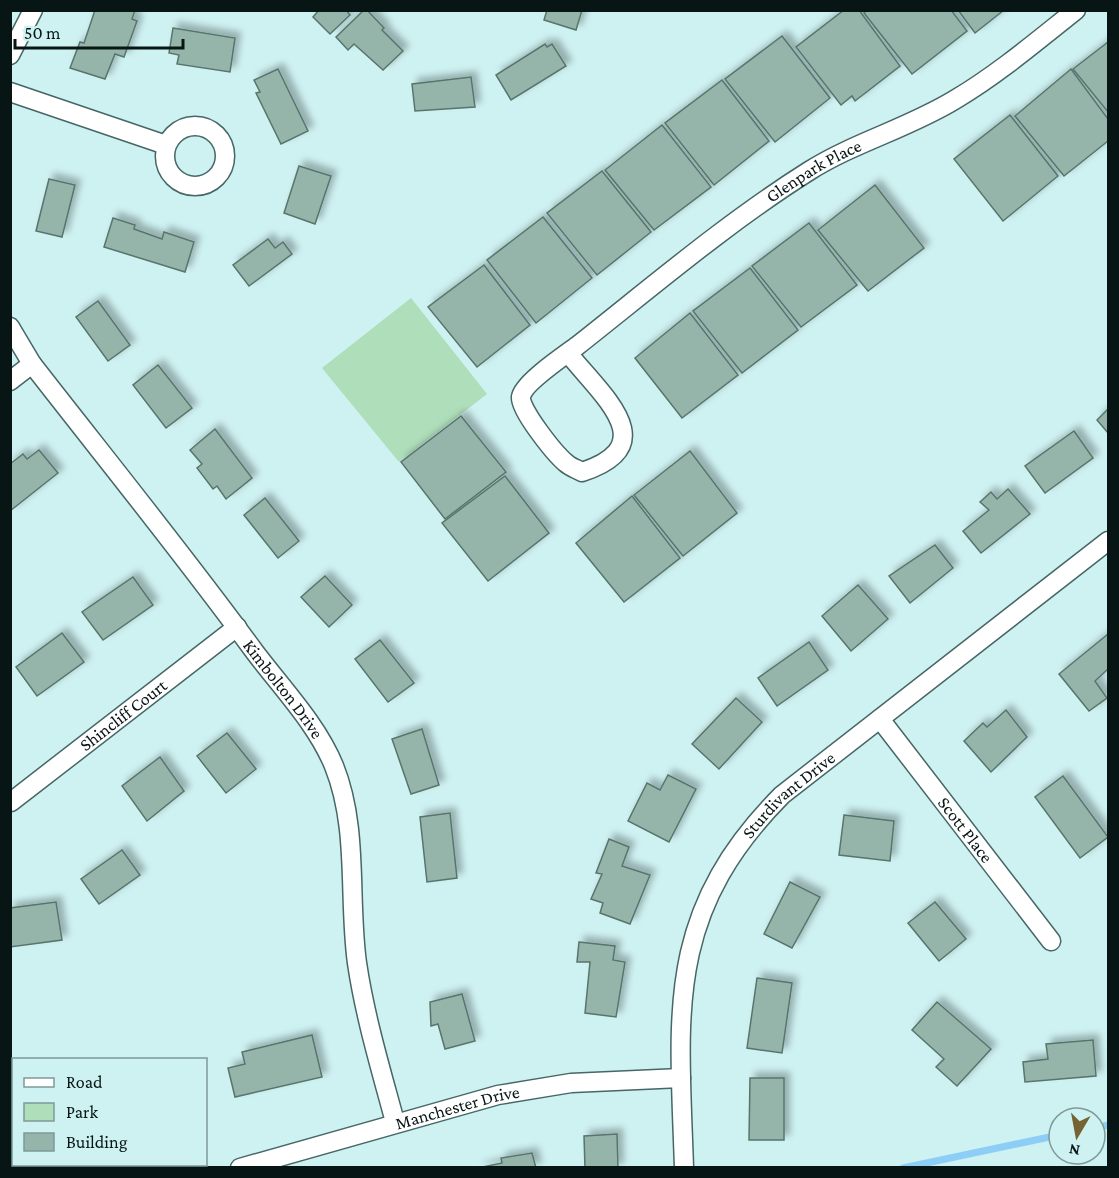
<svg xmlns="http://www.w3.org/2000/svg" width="1119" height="1178" viewBox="0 0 1119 1178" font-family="'Crimson Pro',serif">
  <defs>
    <filter id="shadow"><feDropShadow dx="5.5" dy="-5.5" stdDeviation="3" flood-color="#0004"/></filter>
  </defs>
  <rect width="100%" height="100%" fill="#cef1f1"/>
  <polygon fill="#afdebb" points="411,298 487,394 399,462 322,368"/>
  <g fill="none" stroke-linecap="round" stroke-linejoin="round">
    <g stroke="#8dcef7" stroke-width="7">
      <polyline points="1095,1128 1108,1125"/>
      <polyline points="903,1168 1059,1135"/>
    </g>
  </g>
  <g fill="#95b4aa" stroke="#58756c" stroke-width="1.5" filter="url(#shadow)">
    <polygon points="95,10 135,10 132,19 137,21 124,57 115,54 105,79 70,68 80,42 84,43"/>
    <polygon points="319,10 346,10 350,15 330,34 313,17"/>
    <polygon points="364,10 367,10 384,28 382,30 403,51 383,70 354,44 348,50 336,37"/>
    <polygon points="547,10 582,10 576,30 544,20"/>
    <polygon points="844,10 859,10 900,66 855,101 852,96 841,105 796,47"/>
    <polygon points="867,10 951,10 967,31 912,74 864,13"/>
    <polygon points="958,10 1004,10 975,33"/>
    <polygon points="173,28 235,38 230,72 177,64 179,55 169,53"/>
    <polygon points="782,36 830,98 775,142 725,79"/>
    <polygon points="1108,42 1108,112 1073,69"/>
    <polygon points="545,44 547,47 552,44 566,66 511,100 496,75"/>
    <polygon points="278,69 308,131 281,144 256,93 260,92 254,80"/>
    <polygon points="1071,69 1108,119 1108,141 1064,176 1015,116"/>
    <polygon points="471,77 475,107 415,111 412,84"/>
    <polygon points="722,80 769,141 714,185 665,123"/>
    <polygon points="1010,115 1058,176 1003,221 954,159"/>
    <polygon points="662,125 711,187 654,230 605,170"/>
    <polygon points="299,166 331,176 315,224 284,213"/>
    <polygon points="602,171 651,232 597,275 547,213"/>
    <polygon points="49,179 75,185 62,237 36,231"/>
    <polygon points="875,185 924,248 868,291 818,230"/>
    <polygon points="543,217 592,278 536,323 487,260"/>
    <polygon points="113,218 135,225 134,229 162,239 164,232 194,242 185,272 104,247"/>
    <polygon points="809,223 857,285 801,327 752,266"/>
    <polygon points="268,239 275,248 283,242 292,254 249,286 233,265"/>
    <polygon points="484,265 530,325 477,367 428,307"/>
    <polygon points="750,268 798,330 742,373 693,311"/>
    <polygon points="98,301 130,345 108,361 76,317"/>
    <polygon points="690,313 738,375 682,418 635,358"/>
    <polygon points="158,365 192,408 166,428 133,385"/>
    <polygon points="1108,409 1108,433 1097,420"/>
    <polygon points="461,416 506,472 445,519 401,462"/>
    <polygon points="215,429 252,478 226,499 217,486 213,489 197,468 202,464 190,450"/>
    <polygon points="1074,431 1093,458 1045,493 1025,466"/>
    <polygon points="39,450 58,473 10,511 10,464 23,454 27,459"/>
    <polygon points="690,451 737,513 683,556 634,495"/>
    <polygon points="505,476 549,533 488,581 442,523"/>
    <polygon points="1008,489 1030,514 981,553 963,531 989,510 980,502 991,492 997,499"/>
    <polygon points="632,496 680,558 624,602 576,543"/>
    <polygon points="265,498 299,541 278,558 244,515"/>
    <polygon points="935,545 953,568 910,603 889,576"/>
    <polygon points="325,576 352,605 329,627 301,597"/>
    <polygon points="133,577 153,605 103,640 82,612"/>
    <polygon points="858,585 888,619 851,651 822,616"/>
    <polygon points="62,633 84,662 37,696 16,667"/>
    <polygon points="1108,634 1108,669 1095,681 1107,698 1089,711 1059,674"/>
    <polygon points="380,640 414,683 388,702 355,659"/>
    <polygon points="809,642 828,670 777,706 758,678"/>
    <polygon points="736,698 762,722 719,769 692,744"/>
    <polygon points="1006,710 1027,737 991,772 964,741 983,723 987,727"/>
    <polygon points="422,729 439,785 411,794 392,739"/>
    <polygon points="227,733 256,769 226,793 197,756"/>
    <polygon points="160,757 184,791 147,821 122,786"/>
    <polygon points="668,775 696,789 669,842 628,821 647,783 660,790"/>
    <polygon points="1063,776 1108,837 1080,858 1035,797"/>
    <polygon points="450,813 457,878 427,882 420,817"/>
    <polygon points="844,815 894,821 890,861 839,855"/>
    <polygon points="609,839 629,847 622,866 650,875 630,924 600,913 603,903 591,899 602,874 596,873"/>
    <polygon points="122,850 140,875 99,904 81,879"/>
    <polygon points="790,882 820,897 792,948 764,934"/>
    <polygon points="56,902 62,940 10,947 10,908"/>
    <polygon points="935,902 966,939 939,961 908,923"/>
    <polygon points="579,942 615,946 613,960 625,962 616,1017 585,1013 590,962 577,962"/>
    <polygon points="757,978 792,983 782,1053 747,1048"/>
    <polygon points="462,994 475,1041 445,1049 438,1024 431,1026 430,1002"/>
    <polygon points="937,1002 991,1049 957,1086 936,1067 944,1059 912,1030"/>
    <polygon points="312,1035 322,1077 235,1097 228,1068 245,1064 242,1052"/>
    <polygon points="1093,1040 1096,1076 1025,1082 1023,1062 1048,1059 1046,1044"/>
    <polygon points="10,1077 14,1078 14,1111 10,1111"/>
    <polygon points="750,1078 784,1078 784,1140 749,1140"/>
    <polygon points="617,1134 618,1168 585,1168 584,1136"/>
    <polygon points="532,1153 536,1168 478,1168 502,1163 501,1158"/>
  </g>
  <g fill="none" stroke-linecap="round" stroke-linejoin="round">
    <defs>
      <g id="minor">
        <polyline points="10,55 33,10"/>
        <polyline points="10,92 166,145"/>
        <circle cx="195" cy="156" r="30"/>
        <path id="s1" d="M 10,327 L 32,364 C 106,459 183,554 254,651 C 281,687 317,724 334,766 C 359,828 348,898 357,963 C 365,1017 381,1070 395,1122"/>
        <path id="s2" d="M 568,353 C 601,395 665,445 582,472 C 577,469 570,467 566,463 C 555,454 519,409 521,397 C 523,383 565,355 577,346 C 653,286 728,222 809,171 C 855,142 909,128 956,99 C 998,74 1037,41 1076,10"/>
        <polyline points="10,381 32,364"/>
        <path id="s3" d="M 880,719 L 1051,941"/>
        <path id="s4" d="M 11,802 L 237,627"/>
        <path id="s5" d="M 240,1168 L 498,1095 L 571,1083 L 681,1078"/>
        <path id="s6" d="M 684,1168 C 679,1013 664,914 782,795 L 1108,541"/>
      </g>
    </defs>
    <use href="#minor" stroke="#476666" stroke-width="21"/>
    <use href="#minor" stroke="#fff" stroke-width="18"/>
  </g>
  <g text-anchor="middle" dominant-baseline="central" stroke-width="5" stroke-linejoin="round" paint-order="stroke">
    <g font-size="18" fill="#081515" stroke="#cef1f1">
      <text stroke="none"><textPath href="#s2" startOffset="630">Glenpark Place</textPath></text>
      <text stroke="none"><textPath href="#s1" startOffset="454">Kimbolton Drive</textPath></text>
      <text stroke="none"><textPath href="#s4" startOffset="142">Shincliff Court</textPath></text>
      <text stroke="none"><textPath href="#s6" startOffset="406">Sturdivant Drive</textPath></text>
      <text stroke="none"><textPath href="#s3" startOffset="140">Scott Place</textPath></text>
      <text stroke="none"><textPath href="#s5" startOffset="226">Manchester Drive</textPath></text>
    </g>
  </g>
  <rect width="1119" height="1178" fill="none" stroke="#081515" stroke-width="24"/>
  <rect x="12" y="1058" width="195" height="108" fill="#cef1f1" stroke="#7f9999" stroke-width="1.5"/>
  <rect x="24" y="1078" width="30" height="9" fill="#ffffff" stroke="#7f9999" stroke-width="1.5"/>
  <text x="66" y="1088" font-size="18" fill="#081515">Road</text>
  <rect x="24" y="1103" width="30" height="18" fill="#afdebb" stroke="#7f9999" stroke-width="1.5"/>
  <text x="66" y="1118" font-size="18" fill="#081515">Park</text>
  <rect x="24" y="1133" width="30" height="18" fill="#95b4aa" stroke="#7f9999" stroke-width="1.5"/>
  <text x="66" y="1148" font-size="18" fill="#081515">Building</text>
  <g transform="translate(1077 1136) rotate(190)"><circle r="28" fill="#cef1f1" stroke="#7f9999" stroke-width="1.5"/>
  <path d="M0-4.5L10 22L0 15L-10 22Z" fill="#756331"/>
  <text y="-9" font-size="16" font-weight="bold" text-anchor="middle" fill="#081515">N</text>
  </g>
  <path d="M15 39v9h168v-9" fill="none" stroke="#081515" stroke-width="3"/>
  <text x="24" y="39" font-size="18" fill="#081515" stroke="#cef1f1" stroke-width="4.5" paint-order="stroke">50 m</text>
</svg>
